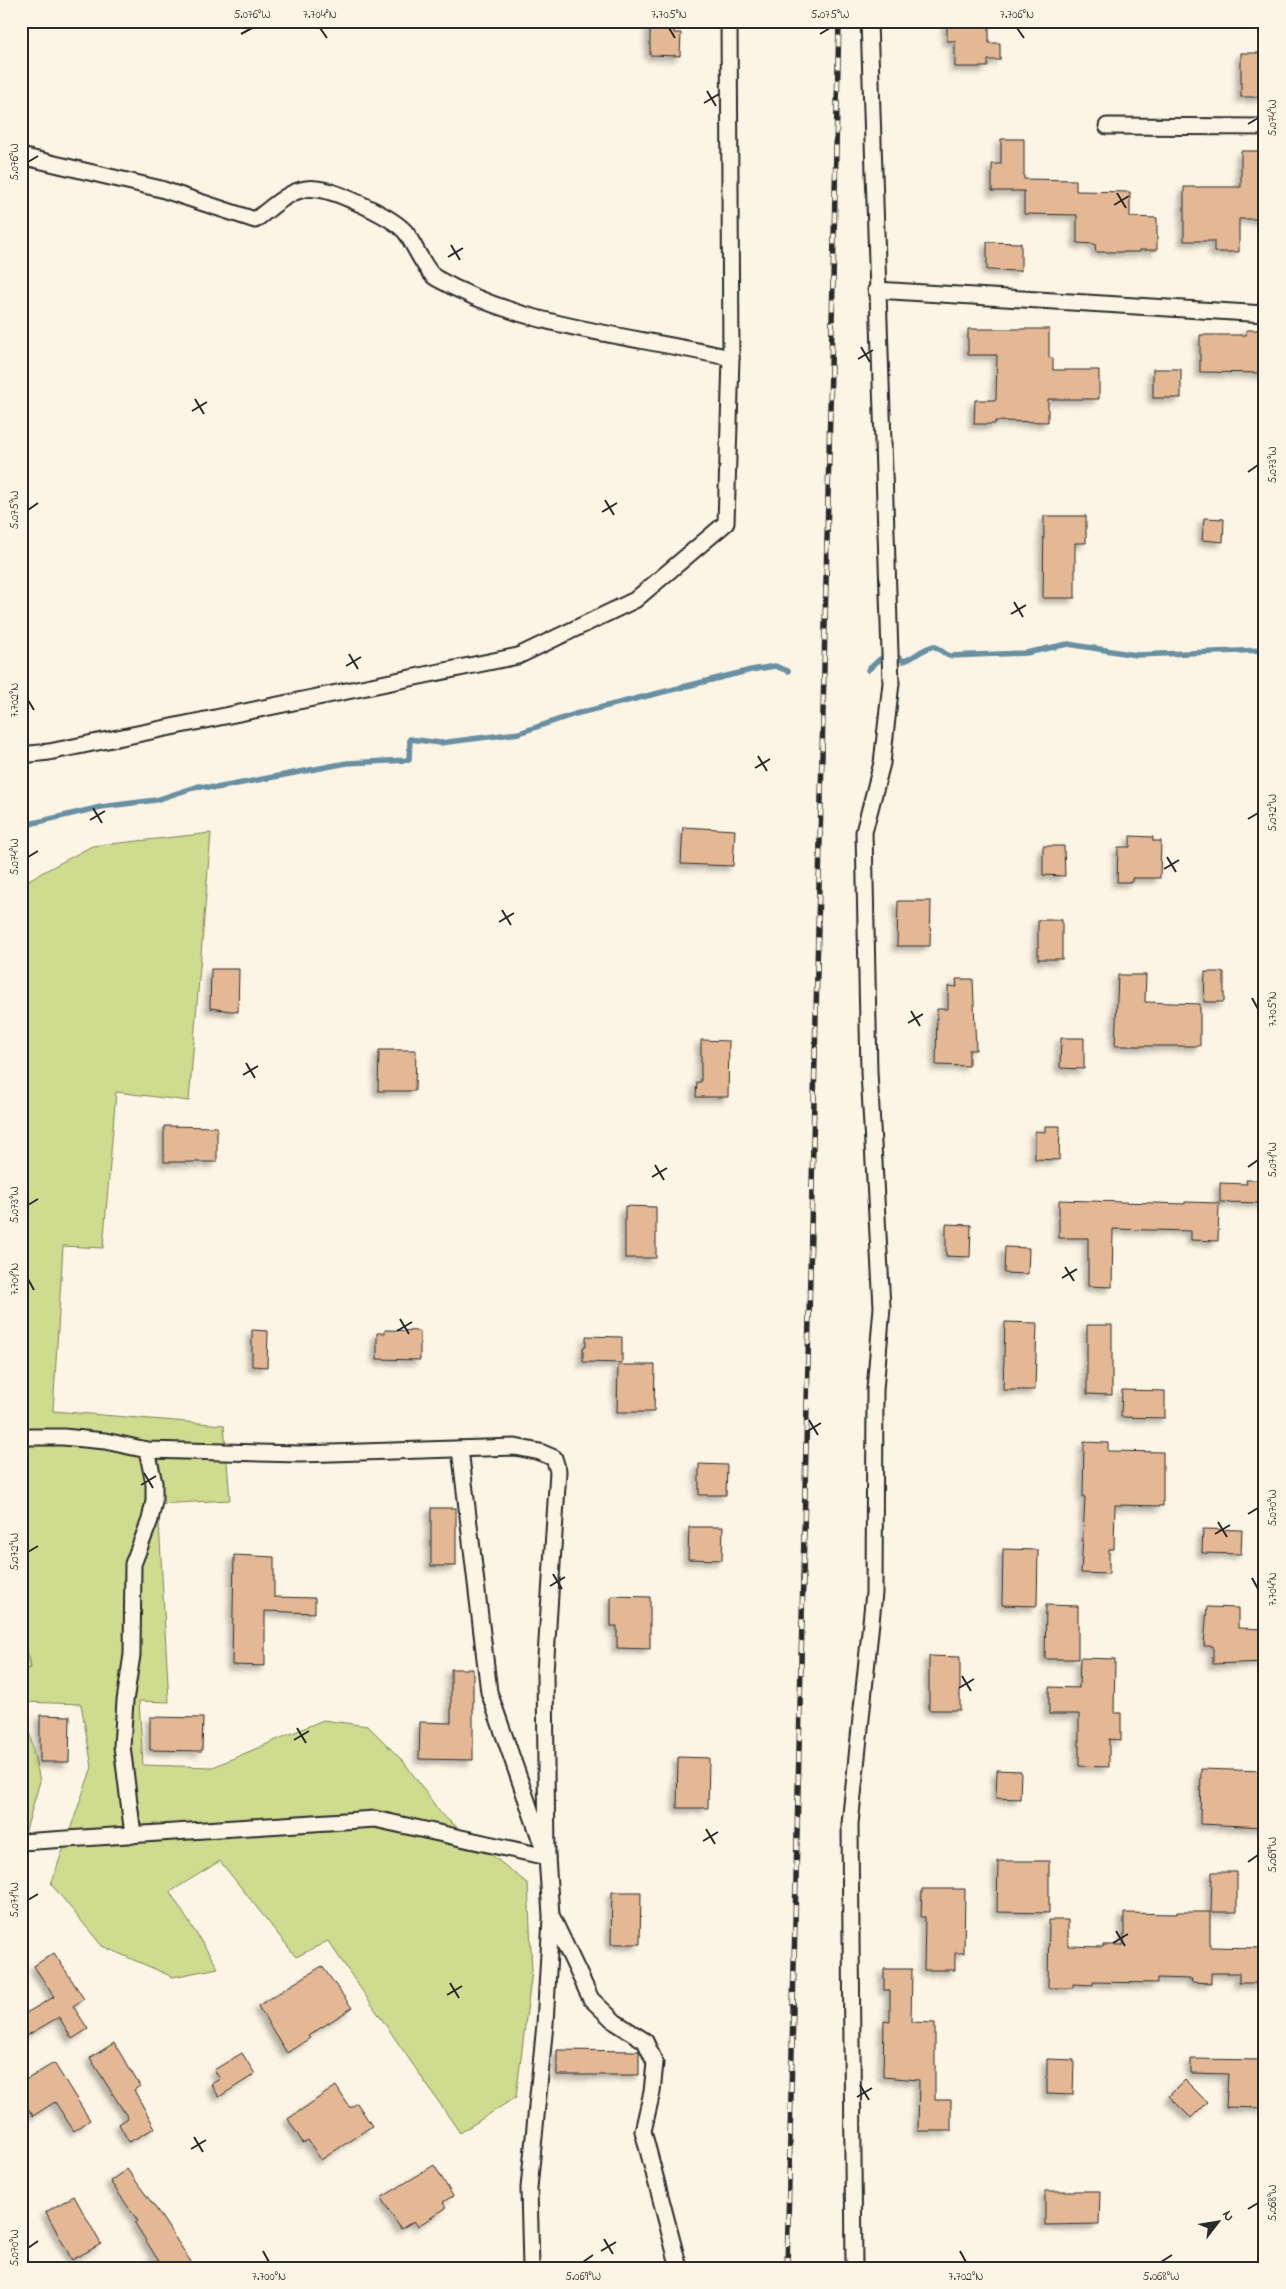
<svg xmlns="http://www.w3.org/2000/svg" width="1286" height="2289" viewBox="0 0 1286 2289" font-family="'Indie Flower',sans-serif">
  <defs>
    <pattern id="forest-firs" width="22" height="20" patternUnits="userSpaceOnUse" patternTransform="scale(1.25)"><rect width="22" height="20" fill="#cfdb8e"/><path d="M5 1l3.5 6h-7zM16 11l3.5 6h-7z" fill="#b2bc7b"/></pattern>
    <filter id="shadow"><feDropShadow dx="-4.5" dy="4.5" stdDeviation="2.5" flood-color="#0004"/></filter>
  </defs>
  <rect width="100%" height="100%" fill="#fcf5e5"/>
  <filter id="ink" filterUnits="userSpaceOnUse"><feTurbulence type="fractalNoise" baseFrequency=".02" numOctaves="2"/><feDisplacementMap in="SourceGraphic" scale="10" xChannelSelector="R" yChannelSelector="G"/><feConvolveMatrix kernelMatrix="1 2 1 2 8 2 1 2 1" color-interpolation-filters="sRGB"/></filter>
  <g filter="url(#ink)">
    <polygon fill="#cfdb8e" stroke="#7d835c" points="211,833 189,1101 116,1092 103,1248 63,1246 53,1411 224,1425 230,1500 158,1504 169,1702 139,1701 143,1765 213,1767 323,1720 368,1726 404,1762 442,1815 528,1884 532,1971 516,2097 460,2133 328,1941 296,1957 220,1861 170,1892 218,1968 173,1977 102,1946 51,1884 92,1767 81,1704 23,1702 40,1781 21,1848 21,1671 31,1668 21,1621 21,884 92,846"/>
    <polygon fill="url(#forest-firs)" stroke="#7d835c" points="21,1621 31,1668 21,1671"/>
    <g fill="none" stroke-linecap="round" stroke-linejoin="round">
      <g stroke="#688fa2" stroke-width="5.5">
        <path d="M 868,670 L 880,659 L 892,654 L 904,661 C 916,657 921,649 934,646 L 949,656 L 1026,653 L 1068,644 L 1136,655 L 1265,650"/>
        <polyline points="21,826 101,807 156,800 199,786 216,788 347,763 409,760 410,739 440,743 519,733 575,714 751,670 775,666 788,671"/>
      </g>
    </g>
    <g fill="#e4b894" stroke="#2b2b2b" filter="url(#shadow)">
      <polygon points="650,21 674,21 674,33 681,33 680,56 650,55"/>
      <polygon points="947,21 989,21 989,43 1000,43 1000,60 988,60 988,67 955,67 955,41 947,41"/>
      <rect x="1241" y="53" width="24" height="44"/>
      <polygon points="1001,139 1024,139 1024,179 1076,180 1076,191 1130,192 1130,217 1157,218 1157,250 1140,250 1140,252 1096,252 1095,244 1077,243 1077,215 1024,214 1024,191 992,191 992,164 1001,164"/>
      <polygon points="1241,151 1265,151 1265,219 1239,219 1239,252 1214,252 1214,241 1184,241 1184,187 1241,187"/>
      <polygon points="987,242 1021,243 1021,271 987,270"/>
      <polygon points="968,329 1049,329 1049,358 1053,358 1053,370 1099,370 1099,399 1048,399 1048,422 995,421 995,424 974,424 975,400 996,400 997,355 968,355"/>
      <polygon points="1246,330 1265,330 1265,373 1200,372 1200,335 1246,335"/>
      <rect x="1153" y="369" width="28" height="29"/>
      <polygon points="1044,516 1086,516 1086,543 1075,543 1075,598 1043,598"/>
      <polygon points="1204,518 1224,519 1223,542 1202,540"/>
      <polygon points="683,827 735,830 733,866 681,864"/>
      <polygon points="1130,836 1153,837 1153,841 1161,841 1160,878 1132,878 1132,882 1117,882 1118,847 1130,847"/>
      <polygon points="1043,846 1064,846 1065,876 1043,875"/>
      <polygon points="898,901 931,901 930,946 897,946"/>
      <rect x="1038" y="920" width="24" height="39"/>
      <polygon points="211,969 239,969 238,1012 210,1008"/>
      <polygon points="1205,972 1224,972 1224,1002 1204,1002"/>
      <polygon points="1118,975 1146,975 1145,1002 1200,1004 1200,1046 1115,1046"/>
      <polygon points="956,979 973,979 976,1050 969,1050 969,1066 936,1065 937,1009 948,1009 948,986 957,987"/>
      <polygon points="1061,1038 1084,1038 1084,1069 1060,1068"/>
      <polygon points="701,1040 729,1041 728,1097 696,1097 697,1082 701,1082"/>
      <polygon points="379,1050 416,1050 415,1091 378,1091"/>
      <polygon points="164,1126 217,1127 217,1162 164,1162"/>
      <polygon points="1045,1126 1060,1126 1059,1160 1035,1159 1035,1131 1045,1132"/>
      <polygon points="1246,1180 1265,1180 1265,1203 1220,1202 1220,1183 1247,1184"/>
      <polygon points="1059,1200 1185,1204 1185,1202 1219,1203 1218,1241 1191,1240 1191,1231 1113,1229 1112,1287 1088,1286 1088,1238 1059,1238"/>
      <polygon points="625,1206 656,1207 656,1258 625,1258"/>
      <polygon points="946,1224 971,1225 970,1257 946,1256"/>
      <polygon points="1005,1247 1029,1248 1028,1274 1004,1273"/>
      <polygon points="1005,1322 1037,1323 1035,1390 1003,1390"/>
      <polygon points="1087,1325 1112,1325 1112,1395 1087,1394"/>
      <polygon points="252,1330 268,1331 267,1367 252,1366"/>
      <polygon points="385,1330 420,1331 420,1360 377,1359 377,1333 385,1333"/>
      <polygon points="586,1336 622,1337 622,1363 583,1362 583,1347 586,1347"/>
      <polygon points="618,1365 655,1365 654,1412 617,1412"/>
      <polygon points="1122,1390 1165,1391 1165,1418 1121,1417"/>
      <polygon points="1084,1442 1108,1443 1108,1451 1163,1452 1163,1506 1115,1505 1114,1549 1109,1549 1109,1574 1081,1573 1085,1497 1083,1497"/>
      <polygon points="699,1464 727,1465 726,1495 699,1495"/>
      <rect x="431" y="1508" width="25" height="58"/>
      <polygon points="689,1527 723,1527 722,1560 688,1559"/>
      <polygon points="1203,1529 1242,1530 1241,1554 1202,1553"/>
      <polygon points="1003,1549 1038,1550 1037,1606 1002,1605"/>
      <polygon points="234,1555 274,1557 274,1597 315,1598 315,1613 265,1611 265,1666 232,1665"/>
      <polygon points="611,1596 650,1597 650,1649 617,1648 617,1626 611,1626"/>
      <polygon points="1046,1605 1078,1606 1078,1659 1045,1659"/>
      <polygon points="1207,1607 1238,1608 1238,1628 1265,1629 1265,1662 1213,1664 1213,1646 1204,1646"/>
      <polygon points="929,1656 960,1657 960,1710 929,1710"/>
      <polygon points="1080,1658 1115,1659 1114,1713 1121,1713 1121,1740 1109,1739 1109,1767 1079,1766 1079,1714 1049,1714 1049,1687 1079,1688"/>
      <polygon points="451,1669 473,1669 473,1760 419,1759 420,1722 451,1723"/>
      <polygon points="40,1715 70,1716 69,1762 40,1762"/>
      <polygon points="150,1717 203,1718 202,1751 150,1750"/>
      <polygon points="678,1757 709,1758 708,1808 677,1808"/>
      <polygon points="1201,1769 1265,1771 1265,1827 1200,1824"/>
      <polygon points="997,1770 1021,1771 1020,1799 996,1798"/>
      <polygon points="998,1861 1049,1861 1049,1913 997,1912"/>
      <polygon points="1212,1872 1237,1872 1237,1912 1211,1912"/>
      <polygon points="922,1889 965,1889 964,1953 955,1953 955,1970 924,1970 925,1917 921,1917"/>
      <polygon points="612,1892 641,1892 640,1944 611,1944"/>
      <polygon points="1177,1912 1210,1912 1210,1947 1265,1948 1265,1983 1239,1983 1239,1973 1211,1973 1211,1983 1191,1982 1192,1979 1157,1978 1157,1983 1093,1982 1093,1985 1073,1984 1073,1988 1048,1988 1049,1920 1068,1920 1068,1946 1103,1947 1103,1945 1124,1945 1124,1913 1177,1914"/>
      <polygon points="54,1953 84,1999 73,2006 88,2029 72,2039 59,2017 21,2039 21,2016 54,1997 34,1966"/>
      <polygon points="322,1966 352,2008 308,2036 310,2038 287,2053 258,2006"/>
      <polygon points="884,1969 912,1969 911,2022 935,2023 935,2100 951,2100 951,2131 918,2131 919,2080 883,2077 884,2021 890,2022 890,1990 884,1990"/>
      <polygon points="114,2043 140,2086 134,2090 155,2128 129,2142 119,2124 128,2118 90,2058"/>
      <polygon points="557,2050 639,2051 639,2075 557,2075"/>
      <polygon points="242,2053 255,2074 219,2097 211,2084 220,2079 214,2070"/>
      <polygon points="1047,2059 1074,2060 1073,2095 1047,2094"/>
      <polygon points="1191,2059 1264,2060 1262,2108 1226,2107 1228,2074 1191,2073"/>
      <polygon points="54,2063 90,2120 74,2131 55,2102 33,2116 21,2097 21,2083"/>
      <polygon points="1185,2080 1207,2102 1191,2118 1169,2096"/>
      <polygon points="336,2086 350,2108 357,2103 372,2126 321,2160 308,2140 303,2143 288,2119"/>
      <polygon points="434,2165 453,2196 443,2202 446,2208 418,2226 414,2221 401,2229 381,2198"/>
      <polygon points="127,2169 157,2210 195,2268 163,2268 135,2223 138,2221 110,2181"/>
      <polygon points="1045,2191 1100,2191 1099,2224 1045,2225"/>
      <polygon points="74,2196 101,2244 72,2260 46,2212"/>
    </g>
    <g fill="none" stroke-linecap="round" stroke-linejoin="round">
      <defs>
        <g id="street">
          <polyline points="1107,126 1265,127"/>
          <path d="M 21,156 L 161,189 L 255,220 C 273,207 293,185 317,189 C 337,191 396,218 407,234 C 414,245 427,273 436,278 C 525,329 632,335 731,358"/>
          <polyline points="876,290 1265,314"/>
          <polyline points="21,755 49,752 518,656 635,600 726,523 731,358 729,21"/>
          <polyline points="21,1437 63,1437 105,1441 147,1450 300,1454 515,1447 540,1452 554,1458 558,1471 545,1672 547,1857 551,1915 591,1999 615,2022 645,2041 655,2063 652,2092 643,2131 679,2268"/>
          <polyline points="460,1449 489,1692 542,1844"/>
          <polyline points="133,1835 122,1746 125,1701 132,1655 133,1564 150,1520 154,1501 154,1483 147,1450"/>
          <polyline points="21,1842 375,1819 547,1857"/>
          <polyline points="531,2268 529,2188 545,2024 551,1918"/>
          <polyline points="854,2268 850,1824 874,1593 875,1390 882,1307 869,1072 864,832 882,763 891,683 869,21"/>
        </g>
      </defs>
      <use href="#street" stroke="#2b2b2b" stroke-width="19"/>
      <use href="#street" stroke="#fcf5e5" stroke-width="15"/>
      <defs>
        <polyline id="rail" points="787,2268 839,21"/>
      </defs>
      <use href="#rail" stroke="#2b2b2b" stroke-width="5.5"/>
      <use href="#rail" stroke="#fcf5e5" stroke-width="4" stroke-dasharray="11" stroke-linecap="butt"/>
    </g>
  </g>
  <path fill="none" stroke="#2b2b2b" stroke-width="2" d="M 320,28 L 327,38M 669,28 L 675,38M 1017,28 L 1024,38M 241,34 L 252,28M 820,34 L 830,28M 707,91 L 716,106M 704,103 L 719,94M 1248,124 L 1258,118M 28,162 L 38,156M 1117,193 L 1126,208M 1114,205 L 1129,196M 451,245 L 460,260M 448,257 L 463,248M 861,347 L 870,362M 858,359 L 873,350M 195,399 L 204,414M 192,411 L 207,402M 1248,472 L 1258,465M 605,500 L 614,515M 28,510 L 38,503M 602,512 L 617,503M 1014,602 L 1023,617M 1011,614 L 1026,605M 349,654 L 358,669M 346,666 L 361,657M 28,700 L 34,710M 758,756 L 767,771M 755,768 L 770,759M 93,808 L 102,823M 1248,819 L 1258,813M 90,820 L 105,811M 28,857 L 38,851M 1167,857 L 1176,872M 1164,869 L 1179,860M 502,910 L 511,925M 499,922 L 514,913M 1252,998 L 1258,1009M 911,1011 L 920,1026M 908,1023 L 923,1014M 246,1063 L 255,1078M 243,1075 L 258,1066M 655,1165 L 664,1180M 1248,1167 L 1258,1160M 652,1177 L 667,1168M 28,1205 L 38,1199M 1065,1267 L 1074,1281M 1062,1278 L 1077,1269M 28,1279 L 34,1290M 400,1319 L 409,1334M 397,1331 L 412,1322M 809,1420 L 818,1435M 806,1432 L 821,1423M 144,1473 L 153,1488M 141,1485 L 156,1476M 1248,1514 L 1258,1508M 1218,1522 L 1227,1537M 1215,1534 L 1230,1525M 28,1552 L 38,1546M 553,1574 L 562,1589M 1252,1578 L 1258,1589M 550,1586 L 565,1577M 962,1676 L 971,1691M 959,1688 L 974,1679M 297,1728 L 306,1743M 294,1740 L 309,1731M 706,1829 L 715,1844M 703,1841 L 718,1832M 1248,1862 L 1258,1855M 28,1900 L 38,1894M 1116,1931 L 1125,1946M 1113,1943 L 1128,1934M 450,1983 L 459,1998M 447,1995 L 462,1986M 860,2085 L 869,2100M 857,2097 L 872,2088M 194,2137 L 203,2152M 191,2149 L 206,2140M 1248,2209 L 1258,2203M 604,2239 L 613,2254M 28,2248 L 38,2241M 263,2251 L 269,2262M 601,2251 L 616,2242M 960,2251 L 966,2262M 583,2262 L 593,2255M 1161,2262 L 1172,2255"/>
  <rect width="1286" height="2289" fill="none" stroke="#fcf5e5" stroke-width="55"/>
  <g transform="translate(1218 2222) rotate(59)" stroke="#fcf5e5" stroke-width="4" paint-order="stroke">
  <path d="M0-4L9 19L0 12L-9 19Z" fill="#2b2b2b"/>
  <text y="-8" font-size="14" font-weight="bold" text-anchor="middle" fill="#2b2b2b">N</text>
  </g>
  <rect x="28" y="28" width="1230" height="2234" fill="none" stroke="#2b2b2b" stroke-width="2"/>
  <g font-size="12" text-anchor="middle" fill="#2b2b2b">
    <text x="252" y="18">5.076°W</text>
    <text x="320" y="18">7.704°N</text>
    <text x="669" y="18">7.705°N</text>
    <text x="830" y="18">5.075°W</text>
    <text x="1017" y="18">7.706°N</text>
    <text transform="translate(1272 118) rotate(-90)" y="4">5.074°W</text>
    <text transform="translate(14 162) rotate(-90)" y="4">5.076°W</text>
    <text transform="translate(1272 465) rotate(-90)" y="4">5.073°W</text>
    <text transform="translate(14 510) rotate(-90)" y="4">5.075°W</text>
    <text transform="translate(14 700) rotate(-90)" y="4">7.702°N</text>
    <text transform="translate(1272 813) rotate(-90)" y="4">5.072°W</text>
    <text transform="translate(14 857) rotate(-90)" y="4">5.074°W</text>
    <text transform="translate(1272 1009) rotate(-90)" y="4">7.705°N</text>
    <text transform="translate(1272 1160) rotate(-90)" y="4">5.071°W</text>
    <text transform="translate(14 1205) rotate(-90)" y="4">5.073°W</text>
    <text transform="translate(14 1279) rotate(-90)" y="4">7.701°N</text>
    <text transform="translate(1272 1508) rotate(-90)" y="4">5.070°W</text>
    <text transform="translate(14 1552) rotate(-90)" y="4">5.072°W</text>
    <text transform="translate(1272 1589) rotate(-90)" y="4">7.704°N</text>
    <text transform="translate(1272 1855) rotate(-90)" y="4">5.069°W</text>
    <text transform="translate(14 1900) rotate(-90)" y="4">5.071°W</text>
    <text transform="translate(1272 2203) rotate(-90)" y="4">5.068°W</text>
    <text transform="translate(14 2248) rotate(-90)" y="4">5.070°W</text>
    <text x="269" y="2280">7.700°N</text>
    <text x="583" y="2280">5.069°W</text>
    <text x="966" y="2280">7.702°N</text>
    <text x="1161" y="2280">5.068°W</text>
  </g>
</svg>
